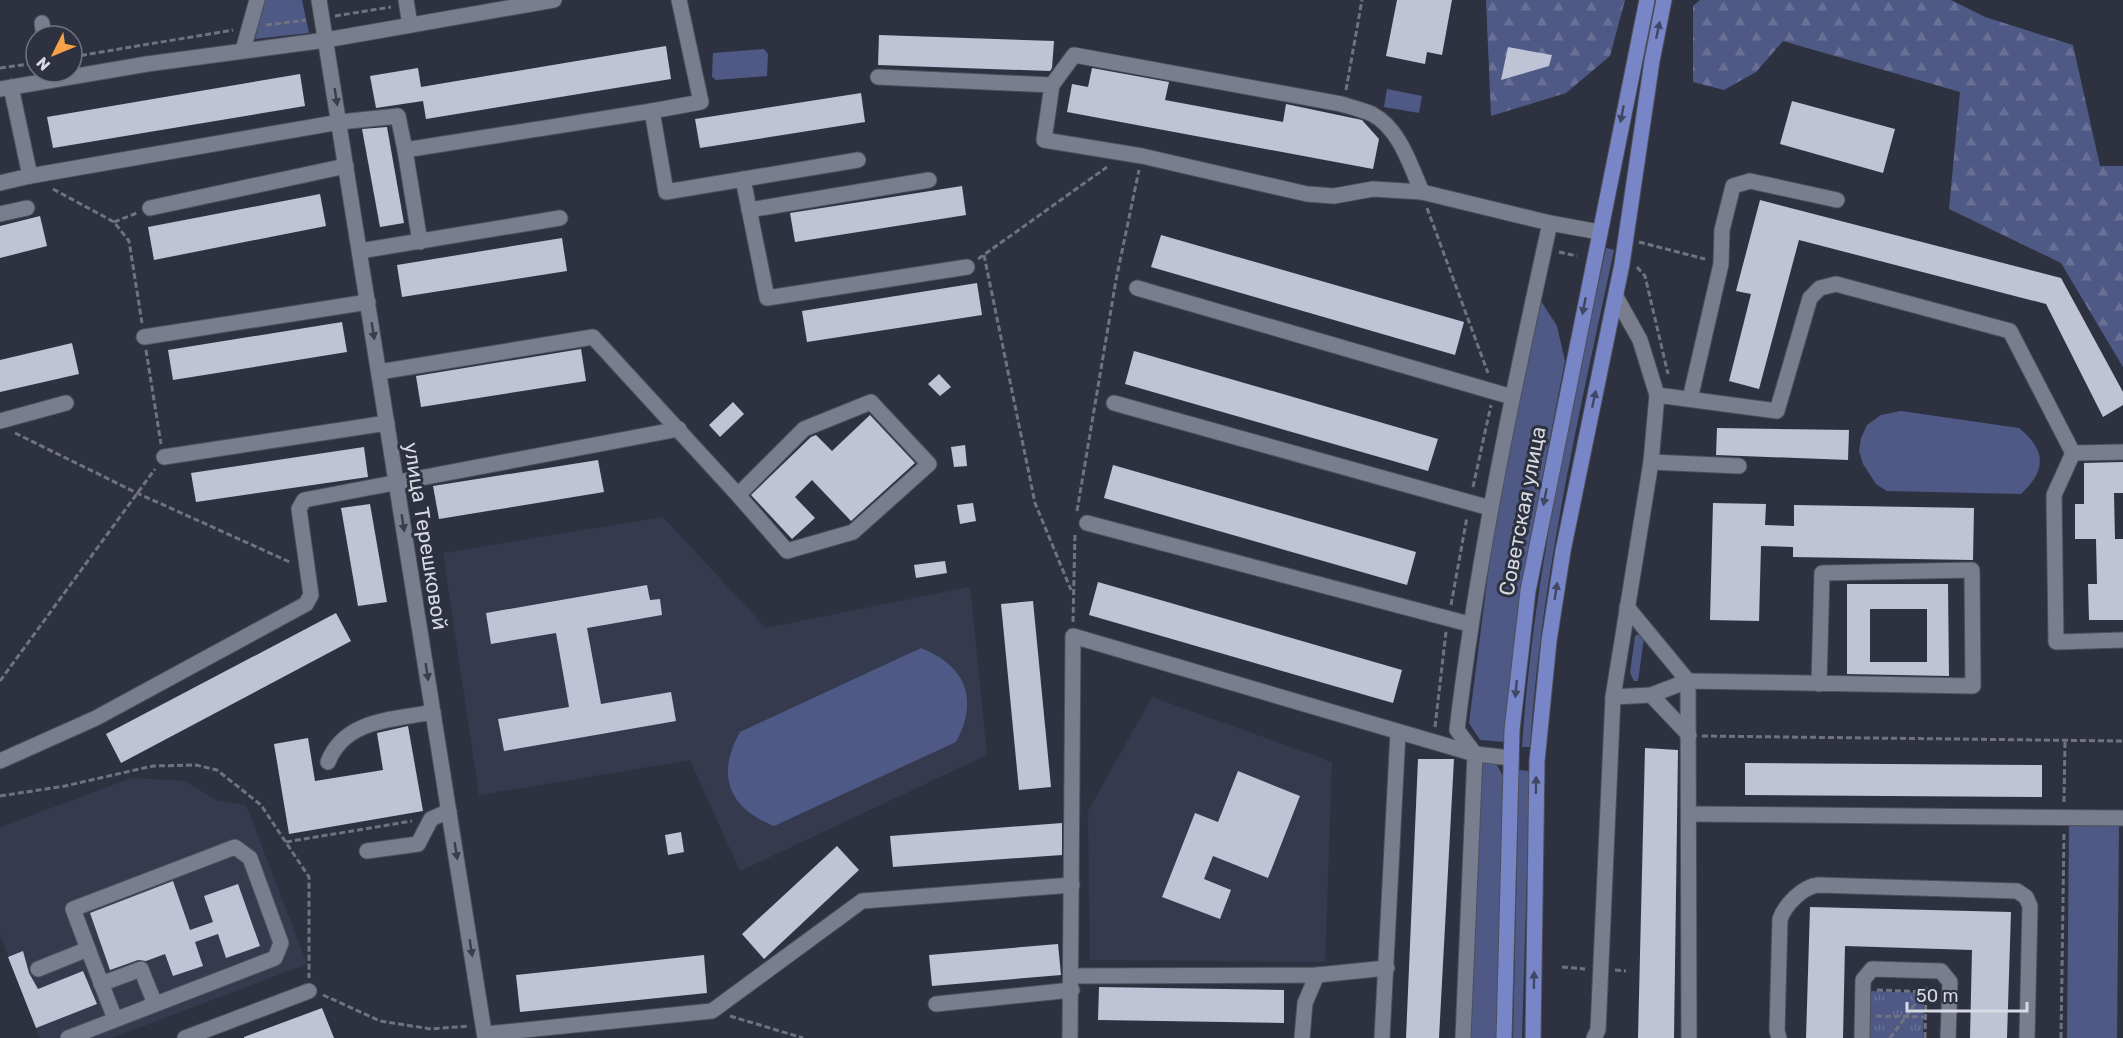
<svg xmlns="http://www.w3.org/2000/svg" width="2123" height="1038" viewBox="0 0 2123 1038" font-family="Rubik,sans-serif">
  <defs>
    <pattern id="forest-firs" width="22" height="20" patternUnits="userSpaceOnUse" patternTransform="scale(1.5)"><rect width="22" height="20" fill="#4f5985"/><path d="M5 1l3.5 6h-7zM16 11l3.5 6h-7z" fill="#687096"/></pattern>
    <pattern id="park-tufts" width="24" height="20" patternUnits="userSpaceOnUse" patternTransform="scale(1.5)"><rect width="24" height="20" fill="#4f5985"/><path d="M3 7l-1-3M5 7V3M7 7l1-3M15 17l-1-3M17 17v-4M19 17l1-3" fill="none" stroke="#687096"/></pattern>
  </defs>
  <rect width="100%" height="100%" fill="#2e3240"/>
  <g fill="#353a4e">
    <polygon points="663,517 766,628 970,587 987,755 740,871 690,760 479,795 443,553"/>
    <polygon points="1152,697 1332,762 1325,962 1090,960 1088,811"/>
    <polygon points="132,778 185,781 216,800 246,805 307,964 112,1038 40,1038 0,935 0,827"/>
  </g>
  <g fill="#4f5985">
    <polygon points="265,0 302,0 309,33 255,39"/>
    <polygon points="764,49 768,54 767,76 716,80 712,77 713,53"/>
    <polygon points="1387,89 1422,96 1419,113 1384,107"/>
    <path d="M 1606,248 L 1614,250 C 1579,414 1541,579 1530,747 L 1522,747 C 1533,578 1571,413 1606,248 Z"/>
    <polygon points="1541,301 1557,326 1565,361 1524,572 1505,742 1480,740 1469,723 1496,511"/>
    <path d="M 1901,411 L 2019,428 C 2047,451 2046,470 2021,494 L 1887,491 L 1876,484 L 1863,464 L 1859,451 L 1861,438 L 1867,425 L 1881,415 Z"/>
    <polygon points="1645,631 1638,681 1634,681 1630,673 1635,636"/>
    <path d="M 921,648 C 966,666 979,699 956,742 L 774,826 C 728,808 716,775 740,732 Z"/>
    <polygon points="1479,763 1496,763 1504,778 1498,1038 1468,1038"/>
    <polygon points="1519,770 1530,771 1522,1038 1513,1038"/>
    <polygon points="2069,824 2119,825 2117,1038 2067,1038"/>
  </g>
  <g fill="url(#forest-firs)">
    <polygon points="1486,0 1625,0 1610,56 1566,93 1491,116"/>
    <polygon points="1700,0 1951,0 1985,17 2073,45 2100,166 2123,166 2123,367 2061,263 1949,209 1960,92 1783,41 1756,72 1724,90 1693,82 1693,6"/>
  </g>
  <polygon fill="url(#park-tufts)" points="1871,991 1924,993 1923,1038 1870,1038"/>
  <g fill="#bec3d5" fill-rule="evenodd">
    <polygon points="1397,0 1452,0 1442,55 1427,52 1425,64 1386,56"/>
    <polygon points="879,35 1054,41 1052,68 1050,71 878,65"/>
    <polygon points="666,46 671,79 426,119 423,101 376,108 370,76 418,68 421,87"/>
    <polygon points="1508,47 1552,55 1549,66 1501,80"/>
    <polygon points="1092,68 1169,82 1165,100 1283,122 1286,104 1362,120 1379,139 1373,169 1067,112 1072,84 1088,87"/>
    <polygon points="300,74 305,106 53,148 47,117"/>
    <polygon points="861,93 865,122 700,148 695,119"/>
    <polygon points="1792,101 1895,129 1883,173 1780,144"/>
    <polygon points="387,127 404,223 380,227 362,129"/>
    <polygon points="962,186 966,215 795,242 790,213"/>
    <polygon points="320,194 326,226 154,260 148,227"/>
    <polygon points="1760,200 2061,278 2123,392 2123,405 2103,417 2046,304 1799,240 1759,389 1729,381 1751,294 1736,291"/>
    <polygon points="40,216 47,246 0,258 0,226"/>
    <polygon points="1161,235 1464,322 1455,355 1151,267"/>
    <polygon points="562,238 567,271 402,297 397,265"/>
    <polygon points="977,283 982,315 807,342 802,311"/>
    <polygon points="342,322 347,352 173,380 168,350"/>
    <polygon points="72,343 79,374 0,392 0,360"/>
    <polygon points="581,349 586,381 421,407 416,376"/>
    <polygon points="1134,351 1438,439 1428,471 1125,384"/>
    <polygon points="939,374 951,387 940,396 928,384"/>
    <polygon points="733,402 744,414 720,437 709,425"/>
    <polygon points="870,415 915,463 851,521 812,480 795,497 815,518 792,539 751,495 811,437 816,435 832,451"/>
    <polygon points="1717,428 1849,430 1848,460 1716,455"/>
    <polygon points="965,445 967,466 954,467 951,447"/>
    <polygon points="364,447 368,477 196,502 191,473"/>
    <polygon points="598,460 604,492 439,519 433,486"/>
    <polygon points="2123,462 2123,493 2114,493 2115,539 2123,539 2123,620 2089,620 2088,584 2097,584 2096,539 2075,539 2075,504 2084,504 2084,463"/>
    <polygon points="1113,465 1416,552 1407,585 1104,498"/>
    <polygon points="973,503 976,521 960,524 957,505"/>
    <polygon points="1713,503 1766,504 1765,525 1794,526 1794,505 1974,508 1973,560 1793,557 1793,547 1761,546 1759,621 1710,620"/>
    <polygon points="370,504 387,602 358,606 341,508"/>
    <polygon points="945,561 947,573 916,578 914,565"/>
    <polygon points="1098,582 1402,670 1393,703 1089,615"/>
    <path d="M 1847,584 L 1948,584 L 1949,676 L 1847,674 ZM 1870,609 L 1927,609 L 1927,662 L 1870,662 Z"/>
    <polygon points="647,585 650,600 660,599 662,615 587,628 601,704 671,692 676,721 504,751 498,719 569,707 556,633 491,644 486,613"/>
    <polygon points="1033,601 1051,787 1019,790 1001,604"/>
    <polygon points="336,613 351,641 121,763 106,734"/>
    <polygon points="408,726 423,811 289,834 274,744 308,738 315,781 383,770 377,733"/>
    <polygon points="1645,748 1678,750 1674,1038 1638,1038"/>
    <polygon points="1418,759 1454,759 1439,1038 1406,1038"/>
    <polygon points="1745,763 2042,765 2042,797 1745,795"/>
    <polygon points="1238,771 1300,796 1268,878 1213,856 1204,879 1231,890 1220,919 1162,897 1195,813 1218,822"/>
    <polygon points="1062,823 1062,855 893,867 890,836"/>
    <polygon points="681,832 684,852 668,855 665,835"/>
    <polygon points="837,846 859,870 764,959 742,934"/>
    <polygon points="173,881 190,930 213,922 204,896 238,884 260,946 226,958 218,934 195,942 203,966 173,976 165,954 146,961 138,960 110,970 90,913"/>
    <polygon points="1810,907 2011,912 2007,1038 1970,1038 1972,950 1845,946 1843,1038 1806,1038"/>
    <polygon points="1058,944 1061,975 932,986 929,955"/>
    <polygon points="23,951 29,973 38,989 83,971 97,1004 36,1028 8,957"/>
    <polygon points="704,955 707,993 520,1012 516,975"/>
    <polygon points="1099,987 1284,990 1284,1023 1098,1020"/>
    <polygon points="322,1008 334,1038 244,1038 244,1037"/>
  </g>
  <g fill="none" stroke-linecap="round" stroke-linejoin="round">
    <defs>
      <g id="minor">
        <polyline points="319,0 485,1038"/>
        <polyline points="406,0 410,25"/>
        <polyline points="679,0 701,102 652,111 666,192 858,160"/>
        <polyline points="42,23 44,36"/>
        <polyline points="243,50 257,0"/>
        <polyline points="878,77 1052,85 1044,140 1142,156 1307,194 1334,196 1373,189 1422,192 1550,223 1599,232"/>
        <path d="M 1052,85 L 1074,55 L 1341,104 C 1351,107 1363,110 1372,114 C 1400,129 1410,165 1422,192"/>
        <polyline points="11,87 30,176 340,122 398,116 405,150"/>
        <polyline points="0,89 147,64 326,40 554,0"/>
        <polyline points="743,179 767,298 967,267"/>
        <polyline points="0,183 30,176"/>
        <polyline points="150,208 346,166"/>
        <polyline points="749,210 929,180"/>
        <polyline points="0,214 27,208"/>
        <polyline points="420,242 405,150 652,111"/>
        <polyline points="360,251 560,218"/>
        <polyline points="1137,288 1512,397"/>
        <polyline points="144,337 368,302"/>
        <polyline points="379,372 593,337 738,495 804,429 871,402 929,464 853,532 787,551 738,495"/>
        <polyline points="1657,395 1777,411 1810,298 1820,288 1836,284 2010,331 2073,453"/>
        <polyline points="1690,399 1721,264 1722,230 1733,186 1750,181 1837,200"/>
        <polyline points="1114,403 1490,508"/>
        <polyline points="0,421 66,403"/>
        <polyline points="2073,453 2054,495 2056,642 2123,640"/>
        <polyline points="2073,453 2123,452"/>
        <polyline points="164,457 387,423"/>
        <polyline points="1651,462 1739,466"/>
        <polyline points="1087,523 1469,624"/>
        <polyline points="1627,607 1688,681 1689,1038"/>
        <polyline points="1651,695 1689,735"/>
        <polyline points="1613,697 1651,695 1688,681 1973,686 1972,570 1822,573 1819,684"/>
        <polyline points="0,761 96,718 306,604 311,595 299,509 304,500 679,429"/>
        <path d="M 328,762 C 345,719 393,720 433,712"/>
        <polyline points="1689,814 2123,818"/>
        <polyline points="367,851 418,844 431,819 449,811"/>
        <polyline points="88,949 115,1019"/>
        <polyline points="38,969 88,949 73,909 235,847 250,858 281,943 275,958 68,1038"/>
        <polyline points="1072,976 1317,975 1387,968"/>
        <polyline points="101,984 141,969 155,1004"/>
        <polyline points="936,1004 1072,990"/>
        <polyline points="485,1034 712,1011 862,901 1072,885"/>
        <polyline points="185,1038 309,991"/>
        <polyline points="1070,1038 1073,636 1475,754 1511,758"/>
        <polyline points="1302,1038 1305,1003 1317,975"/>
        <polyline points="1382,1038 1398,732"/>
        <path d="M 1463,1038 L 1475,754 L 1457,730 C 1477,559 1513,391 1550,223"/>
        <polyline points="1594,1038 1598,1030 1613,697 1651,462 1657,395 1640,340 1616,297"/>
        <path d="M 1779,1038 L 1777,1031 L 1780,919 C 1785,905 1802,887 1818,885 L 2017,891 L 2026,897 L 2030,906 L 2027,1038"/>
        <polyline points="1862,1038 1863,980 1872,969 1941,971 1950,982 1948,1038"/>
      </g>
      <g id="major">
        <polyline points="1504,1038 1512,730 1528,591 1647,0"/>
        <polyline points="1533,1038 1537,761 1549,641 1563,551 1622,264 1652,61 1664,0"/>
      </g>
    </defs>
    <use href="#minor" stroke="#4c505b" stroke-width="17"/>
    <use href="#major" stroke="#4c505b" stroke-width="17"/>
    <g stroke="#70737f" stroke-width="3" stroke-dasharray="6 3" stroke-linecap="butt">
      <polyline points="335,16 391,7"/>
      <polyline points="266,25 306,20"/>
      <polyline points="72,57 233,30"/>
      <polyline points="0,68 36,63"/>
      <polyline points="1346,90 1362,0"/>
      <polyline points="53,189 114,222 129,241 142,323"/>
      <polyline points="1427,208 1488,373"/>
      <polyline points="114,222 137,213"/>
      <polyline points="1639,242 1705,259"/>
      <polyline points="1559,252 1577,256"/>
      <polyline points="984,255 1035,503 1071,590"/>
      <polyline points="978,259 1107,167"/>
      <polyline points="1637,267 1645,276 1668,374"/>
      <polyline points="146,350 161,444"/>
      <polyline points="15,433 137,493 292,563"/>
      <polyline points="1473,487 1491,405"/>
      <polyline points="1077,511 1116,280 1139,170"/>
      <polyline points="1451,605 1467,517"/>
      <polyline points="1073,622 1075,533"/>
      <polyline points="0,681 155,469"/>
      <polyline points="1435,727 1446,632"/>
      <polyline points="1702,736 2123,741"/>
      <polyline points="0,796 65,786 153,766 196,765 217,770 261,805 309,877 309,978"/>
      <polyline points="2064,802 2065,741"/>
      <polyline points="286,842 412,821"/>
      <polyline points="1562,967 1585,969"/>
      <polyline points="1615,970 1626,971"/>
      <polyline points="1877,990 1926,992"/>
      <polyline points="323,995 380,1021 431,1029 469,1026"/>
      <polyline points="730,1016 803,1038"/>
      <polyline points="1876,1016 1925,1017"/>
      <polyline points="1890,1038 1924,992"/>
      <polyline points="1925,1038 1926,986"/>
      <polyline points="2061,1038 2064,833"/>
    </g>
    <use href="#minor" stroke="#797e8e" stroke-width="15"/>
    <use href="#major" stroke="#7886c8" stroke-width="15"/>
  </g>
  <defs><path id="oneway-solid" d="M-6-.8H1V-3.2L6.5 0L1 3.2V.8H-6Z" transform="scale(1.5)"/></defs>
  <g fill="#404762">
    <use href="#oneway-solid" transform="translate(1658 30) rotate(-78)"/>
    <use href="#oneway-solid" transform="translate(1622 114) rotate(101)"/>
    <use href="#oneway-solid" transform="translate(1584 306) rotate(101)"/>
    <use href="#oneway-solid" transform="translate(1594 399) rotate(-78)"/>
    <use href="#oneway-solid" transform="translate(1545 497) rotate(101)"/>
    <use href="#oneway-solid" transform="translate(1556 591) rotate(-81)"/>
    <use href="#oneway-solid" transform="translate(1516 689) rotate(95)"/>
    <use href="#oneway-solid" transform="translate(1536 785) rotate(-89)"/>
    <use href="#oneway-solid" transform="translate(1534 980) rotate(-89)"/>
  </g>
  <g fill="#393d4c">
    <use href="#oneway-solid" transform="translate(336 97) rotate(81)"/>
    <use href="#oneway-solid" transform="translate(373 331) rotate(81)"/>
    <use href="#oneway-solid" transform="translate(403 523) rotate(81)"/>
    <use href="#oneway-solid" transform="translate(427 672) rotate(81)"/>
    <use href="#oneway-solid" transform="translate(456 851) rotate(81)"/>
    <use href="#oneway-solid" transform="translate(471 948) rotate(81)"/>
  </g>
  <g text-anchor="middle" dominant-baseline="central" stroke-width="6" stroke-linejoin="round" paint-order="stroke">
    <g font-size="21" fill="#d7dae3" stroke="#2e3240">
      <text transform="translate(1522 511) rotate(-79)">Советская улица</text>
      <text transform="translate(426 536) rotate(81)">улица Терешковой</text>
    </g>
  </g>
  <g transform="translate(54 54) rotate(227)"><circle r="28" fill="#2e3240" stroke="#727581" stroke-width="1.5"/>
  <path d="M0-4.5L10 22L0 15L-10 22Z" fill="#f7a149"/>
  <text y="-9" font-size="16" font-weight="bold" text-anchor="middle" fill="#d7dae3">N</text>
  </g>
  <path d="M1907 1002v9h120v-9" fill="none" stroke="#d7dae3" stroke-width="3"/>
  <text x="1916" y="1002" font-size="18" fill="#d7dae3" stroke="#2e3240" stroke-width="4.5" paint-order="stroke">50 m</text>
</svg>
